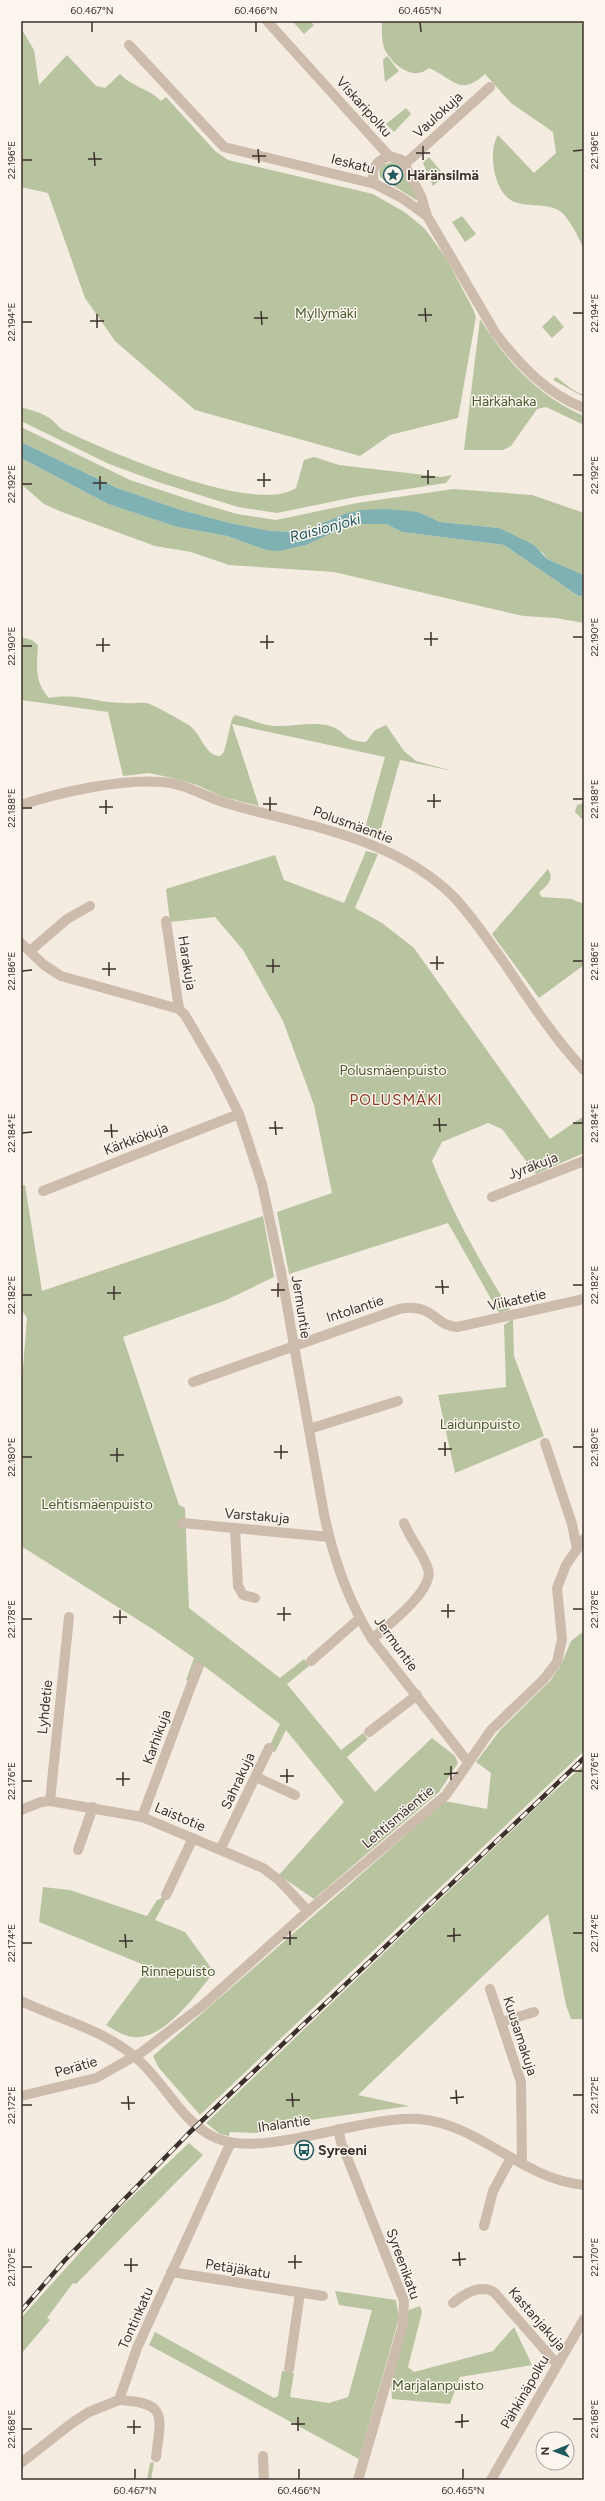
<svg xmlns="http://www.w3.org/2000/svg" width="605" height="2501" viewBox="0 0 605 2501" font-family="Figtree,sans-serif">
  <rect width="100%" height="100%" fill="#f4ebe1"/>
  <g fill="#b8c4a0">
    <polygon points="294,21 310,21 314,25 304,34 293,22"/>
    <path d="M 382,21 L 584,21 L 584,250 C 579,238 570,219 560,211 C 547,203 531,207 518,203 C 494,198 487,152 498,135 L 534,173 L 556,153 L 553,132 L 511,103 L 485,74 C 460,97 454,79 429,68 C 414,81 395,67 386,52 C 381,43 382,31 382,21 Z"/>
    <path d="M 21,28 L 34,50 L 39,85 L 67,55 L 96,86 L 105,88 L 120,74 C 132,87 150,89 161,101 L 166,97 L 215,151 L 228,160 L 373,194 L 406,213 L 425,229 L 446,258 L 473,309 L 476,317 L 458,418 L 390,435 L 360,456 L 195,410 L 115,341 L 85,298 L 48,193 L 21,187 Z"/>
    <polygon points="387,56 399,71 385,82 383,60"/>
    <polygon points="406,108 411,114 394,132 386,124"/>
    <polygon points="429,157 445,176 433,186 423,163"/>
    <polygon points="393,162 400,165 418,198 416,200 380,177 379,171 382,165"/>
    <polygon points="462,216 476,234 465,242 452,222"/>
    <polygon points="554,315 564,327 552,338 542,327"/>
    <path d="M 480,319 C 506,361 538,396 584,416 L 584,425 L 546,407 L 537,409 L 511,446 L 503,450 L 464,450 Z"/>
    <path d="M 556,377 C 565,383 571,390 581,394 L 584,392 L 584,397 L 553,380 Z"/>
    <path d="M 21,407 C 30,410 44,413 52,420 C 56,423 58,427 63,430 C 106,450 254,516 296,488 L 304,460 L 314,457 L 339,465 L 442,477 L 452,475 L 446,483 L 355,497 L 277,513 L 238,507 L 158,482 L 109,464 L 21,421 Z"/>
    <polygon points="21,427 130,480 203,504 237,514 276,520 357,503 453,489 532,495 584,513 584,575 547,559 543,553 499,528 440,522 418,512 344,514 302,532 270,531 230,523 181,510 117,488 21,442"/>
    <polygon points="21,458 108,504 177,527 227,536 266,550 306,545 352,524 386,524 402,532 504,545 577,595 584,597 584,623 556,618 523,616 334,572 229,565 191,552 155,546 62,512 44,504 21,484"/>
    <path d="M 21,637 L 32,640 L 38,645 C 37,665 34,682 49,698 C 79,693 97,703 125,703 C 131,704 139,702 146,703 C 151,703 180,720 187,724 C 201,731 204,756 220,756 L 224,752 L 232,719 L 235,715 C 248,718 261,725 274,726 C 292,727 313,721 330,726 C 347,731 341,741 366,742 L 375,730 L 386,725 L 404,751 L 416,761 L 453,771 L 400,760 L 378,839 L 363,835 L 385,757 L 232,724 L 259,806 L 223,797 L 197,785 L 172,778 L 149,773 L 123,776 L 108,712 L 21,700 Z"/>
    <polygon points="584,803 584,821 575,812 577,805"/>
    <path d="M 366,851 L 378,854 L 355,908 L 382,923 L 414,948 L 550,1139 L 584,1116 L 584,1153 L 536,1174 L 502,1129 L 488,1123 L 442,1142 L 432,1161 C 453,1214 480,1262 510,1310 L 499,1313 L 448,1223 L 289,1274 L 277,1212 L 332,1193 L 314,1105 L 283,1021 L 243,950 L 215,917 L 170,922 L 166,889 L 275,855 L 284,880 L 344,903 Z"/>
    <path d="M 548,869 C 555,880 547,885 539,893 L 542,897 L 571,899 L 584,904 L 584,965 L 539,998 L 492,934 Z"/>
    <polygon points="25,1185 42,1291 263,1216 274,1277 224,1301 123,1337 179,1505 185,1508 189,1608 280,1678 304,1659 309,1666 287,1684 341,1750 363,1733 368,1739 347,1757 375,1792 432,1738 455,1756 458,1763 439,1792 314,1899 279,1875 344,1802 286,1730 275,1752 268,1749 280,1724 204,1666 197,1684 186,1680 194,1658 154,1630 21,1546 21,1393 27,1318 21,1309 21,1186"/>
    <polygon points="513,1319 514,1356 544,1436 455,1473 438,1395 506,1387 504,1325"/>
    <polygon points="584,1631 584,1751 200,2115 159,2068 153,2056 445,1801 487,1809 491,1773 476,1762 501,1729 550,1681 561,1665 571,1641"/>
    <polygon points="584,1765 584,2019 571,2019 566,2005 548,1914 358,2095 409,2106 269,2126 259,2133 230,2132 229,2136 220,2134 206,2123 542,1802"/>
    <path d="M 43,1887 L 70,1890 L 147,1916 L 157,1900 L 168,1896 L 155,1920 L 185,1932 L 214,1972 C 197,1993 161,2046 128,2036 C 120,2034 113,2029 106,2025 L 149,1967 L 39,1922 Z"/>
    <polygon points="189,2143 203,2155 76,2284 73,2283 47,2318 50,2320 21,2354 21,2318 120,2208"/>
    <polygon points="335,2291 396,2300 399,2318 359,2459 149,2345 155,2332 274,2398 278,2396 282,2371 294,2373 290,2397 329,2403 348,2397 372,2310 339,2305"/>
    <polygon points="420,2306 422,2312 408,2367 414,2372 493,2351 514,2327 532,2365 460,2377 450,2404 392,2399 391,2384 409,2310"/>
    <polygon points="154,2462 151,2480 147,2480 150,2463"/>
  </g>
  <polygon fill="#7fb0b2" points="21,442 117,488 181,510 230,523 270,531 302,532 344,514 361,510 386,509 418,512 440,522 499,528 534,545 547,559 584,575 584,597 577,595 504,545 402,532 386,524 352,524 306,545 279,551 266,550 227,536 177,527 108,504 21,458"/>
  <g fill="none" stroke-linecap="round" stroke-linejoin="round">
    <g stroke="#cdbbac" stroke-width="10">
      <polyline points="267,21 389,156 402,160 421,196 427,216"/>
      <path d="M 129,45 L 224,147 L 375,184 L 402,198 L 427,216 L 496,334 C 520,365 547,394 584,408"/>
      <polyline points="405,164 490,87"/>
      <path d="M 375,184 C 369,170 376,161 389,156"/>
      <path d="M 21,805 C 60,792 120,779 161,782 C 185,783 207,798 229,804 C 306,826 393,837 453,896 C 472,916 487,939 503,961 C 528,998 553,1037 584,1070"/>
      <polyline points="166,921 179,1009"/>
      <path d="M 21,943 L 44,965 L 61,976 L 179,1009 L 185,1015 L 217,1070 L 239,1114 L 262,1184 L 281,1272 L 324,1514 C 333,1557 349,1602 372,1639 L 468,1762"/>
      <polyline points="30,951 67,919 90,906"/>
      <polyline points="43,1191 239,1114"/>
      <polyline points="492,1197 584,1161"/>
      <path d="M 193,1382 L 399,1309 C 433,1302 435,1326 457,1327 L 584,1299"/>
      <polyline points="309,1429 398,1401"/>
      <polyline points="545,1443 572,1524 577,1549"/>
      <polyline points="182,1523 329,1537"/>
      <polyline points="235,1529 238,1586 243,1595 255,1598"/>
      <path d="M 372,1639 C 387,1626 435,1590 428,1569 C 424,1555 410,1539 404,1523"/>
      <polyline points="311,1661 360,1618"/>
      <polyline points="369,1732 417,1695"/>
      <polyline points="256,1777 295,1795"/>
      <polyline points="50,1801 69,1617"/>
      <polyline points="21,1810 41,1802 50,1801 142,1817 263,1868 279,1880 308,1911"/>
      <polyline points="142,1817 198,1667"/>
      <polyline points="221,1848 269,1748"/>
      <polyline points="78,1850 93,1807"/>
      <polyline points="166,1895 193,1838"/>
      <polyline points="490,1989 521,2082 522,2164"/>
      <polyline points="501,2022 534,2012"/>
      <polyline points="21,2096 96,2078 142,2052 202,2006 308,1911 446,1795 491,1730 544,1679 557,1662 562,1639 557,1588 566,1565 584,1539"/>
      <polyline points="338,2129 341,2142 404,2301 403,2325 358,2480"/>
      <polyline points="484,2226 493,2191 511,2158"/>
      <polyline points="171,2272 323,2296"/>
      <path d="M 453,2303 C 465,2293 480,2284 494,2292 L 557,2364"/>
      <polyline points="289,2369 300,2293"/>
      <path d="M 119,2400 C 168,2403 161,2415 156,2457"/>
      <polyline points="263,2456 264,2480"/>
      <polyline points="21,2463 72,2423 89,2412 119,2400 137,2348 231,2142"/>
      <polyline points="491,2480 584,2319"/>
    </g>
    <path stroke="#cdbbac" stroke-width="10" d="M 21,2001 C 59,2019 101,2029 134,2056 C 163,2079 181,2123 216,2138 C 265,2159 362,2115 419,2119 C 480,2124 523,2180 584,2185"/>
    <defs>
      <polyline id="rail" points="21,2311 65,2260 189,2133 584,1758"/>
    </defs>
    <use href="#rail" stroke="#3b302b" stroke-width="4.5"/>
    <use href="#rail" stroke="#fbf5ee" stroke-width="3" stroke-dasharray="9" stroke-linecap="butt"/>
  </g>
  <path fill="none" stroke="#3b302b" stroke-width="1.5" d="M 92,22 L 92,32M 256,22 L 256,32M 420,22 L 421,32M 423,146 L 423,160M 258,149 L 259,163M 573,151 L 583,150M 94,152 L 95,166M 416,153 L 430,153M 252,156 L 266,156M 88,159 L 102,159M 22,160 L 32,160M 425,308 L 426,322M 261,311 L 262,325M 573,313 L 583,313M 97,314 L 97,328M 418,315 L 432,315M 254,318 L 268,318M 90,321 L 104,321M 22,322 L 32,322M 428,470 L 428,484M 264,473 L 264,487M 573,475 L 583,475M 100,476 L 100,490M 421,477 L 435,477M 257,480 L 271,480M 93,483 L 107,483M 22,484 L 32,484M 431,632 L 431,646M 267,635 L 267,649M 573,637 L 583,637M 103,638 L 103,652M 424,639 L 438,639M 260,642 L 274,642M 96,645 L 110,645M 22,646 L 32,646M 434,794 L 434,808M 270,797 L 270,811M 573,799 L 583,799M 106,800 L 106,814M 427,801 L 441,801M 263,804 L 277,804M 99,807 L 113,807M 22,808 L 32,808M 437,956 L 437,970M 273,959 L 273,973M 573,961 L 583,961M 109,962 L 109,976M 430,963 L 444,963M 266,966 L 280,966M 102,969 L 116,969M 22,971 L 32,970M 439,1118 L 440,1132M 275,1121 L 276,1135M 573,1123 L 583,1123M 111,1124 L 112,1138M 433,1125 L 447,1125M 269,1128 L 283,1128M 104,1131 L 118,1131M 22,1133 L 32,1132M 442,1280 L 443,1294M 278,1283 L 278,1297M 573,1285 L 583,1285M 114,1286 L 114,1300M 435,1287 L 449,1287M 271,1290 L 285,1290M 107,1293 L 121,1293M 22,1295 L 32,1295M 445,1442 L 445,1456M 281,1445 L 281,1459M 573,1447 L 583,1447M 117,1448 L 117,1462M 438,1449 L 452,1449M 274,1452 L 288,1452M 110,1455 L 124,1455M 22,1457 L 32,1457M 448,1604 L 448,1618M 284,1607 L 284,1621M 573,1609 L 583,1609M 120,1610 L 120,1624M 441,1611 L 455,1611M 277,1614 L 291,1614M 113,1617 L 127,1617M 22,1619 L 32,1619M 451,1766 L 451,1780M 287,1769 L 287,1783M 573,1771 L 583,1771M 123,1772 L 123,1786M 444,1774 L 458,1773M 280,1776 L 294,1776M 116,1779 L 130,1779M 22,1781 L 32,1781M 454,1928 L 454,1942M 290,1931 L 290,1945M 573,1933 L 583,1933M 125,1934 L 126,1948M 447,1936 L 461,1935M 283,1938 L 297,1938M 119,1941 L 133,1941M 22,1943 L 32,1943M 456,2090 L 457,2104M 292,2093 L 293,2107M 573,2095 L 583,2095M 128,2096 L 129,2110M 450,2098 L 464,2097M 286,2100 L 300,2100M 121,2103 L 135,2103M 22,2105 L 32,2105M 459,2252 L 460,2266M 295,2255 L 295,2269M 573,2257 L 583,2257M 131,2258 L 131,2272M 452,2260 L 466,2259M 288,2262 L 302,2262M 124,2265 L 138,2265M 22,2267 L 32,2267M 462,2414 L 462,2428M 298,2417 L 298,2431M 573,2419 L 583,2419M 134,2420 L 134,2434M 455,2422 L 469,2421M 291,2424 L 305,2424M 127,2427 L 141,2427M 22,2429 L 32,2429M 135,2469 L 135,2479M 299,2469 L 299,2479M 463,2469 L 463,2479"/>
  <defs>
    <symbol id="sight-ring" viewBox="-11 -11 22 22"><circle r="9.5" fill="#fbf5ee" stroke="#1f5a5e" stroke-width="1.5"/><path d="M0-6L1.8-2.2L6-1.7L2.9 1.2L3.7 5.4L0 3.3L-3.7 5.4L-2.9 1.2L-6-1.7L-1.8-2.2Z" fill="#1f5a5e"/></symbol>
    <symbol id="bus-ring" viewBox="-11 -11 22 22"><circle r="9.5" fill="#fbf5ee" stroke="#1f5a5e" stroke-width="1.5"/><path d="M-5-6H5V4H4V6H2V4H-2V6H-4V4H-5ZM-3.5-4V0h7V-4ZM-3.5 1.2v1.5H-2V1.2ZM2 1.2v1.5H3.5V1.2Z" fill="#1f5a5e"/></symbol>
  </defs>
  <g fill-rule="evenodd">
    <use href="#sight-ring" x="382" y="164" width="22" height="22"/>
    <use href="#bus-ring" x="293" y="2139" width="22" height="22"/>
  </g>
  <g text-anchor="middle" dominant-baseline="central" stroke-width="3" stroke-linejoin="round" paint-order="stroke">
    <g font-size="14" fill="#3b302b" stroke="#fbf5ee">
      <text transform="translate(364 107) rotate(48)">Viskaripolku</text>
      <text transform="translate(438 115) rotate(-42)">Vaulokuja</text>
      <text transform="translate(353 164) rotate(14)">Ieskatu</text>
      <text transform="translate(353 825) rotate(20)">Polusmäentie</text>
      <text transform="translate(187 963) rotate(81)">Harakuja</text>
      <text transform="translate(136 1139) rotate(-21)">Kärkkökuja</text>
      <text transform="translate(533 1166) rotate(-21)">Jyräkuja</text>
      <text transform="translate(517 1300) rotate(-12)">Viikatetie</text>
      <text transform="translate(301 1307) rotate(81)">Jermuntie</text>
      <text transform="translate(355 1309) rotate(-18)">Intolantie</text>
      <text transform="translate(257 1516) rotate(5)">Varstakuja</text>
      <text transform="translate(396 1644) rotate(54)">Jermuntie</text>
      <text transform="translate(45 1707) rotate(-84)">Lyhdetie</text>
      <text transform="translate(157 1737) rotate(-70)">Karhikuja</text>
      <text transform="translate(238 1781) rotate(-65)">Sahrakuja</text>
      <text transform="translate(180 1817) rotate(23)">Laistotie</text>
      <text transform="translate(398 1817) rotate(-40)">Lehtismäentie</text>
      <text transform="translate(520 2036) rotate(72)">Kuusamakuja</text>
      <text transform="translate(76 2067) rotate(-16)">Perätie</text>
      <text transform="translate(284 2124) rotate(-8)">Ihalantie</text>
      <text transform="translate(403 2264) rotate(70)">Syreenikatu</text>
      <text transform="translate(238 2269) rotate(9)">Petäjäkatu</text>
      <text transform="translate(136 2318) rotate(-66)">Tontinkatu</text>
      <text transform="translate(537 2319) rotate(49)">Kastanjakuja</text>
      <text transform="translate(525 2392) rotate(-60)">Pähkinäpolku</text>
    </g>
    <g font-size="14" font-weight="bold" fill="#3b302b" stroke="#fbf5ee" text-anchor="start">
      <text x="407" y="175">Häränsilmä</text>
      <text x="318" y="2150">Syreeni</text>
    </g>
    <g font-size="14" fill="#4a5a2e" stroke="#fbf5ee">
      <text x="326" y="313">Myllymäki</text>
      <text x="504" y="401">Härkähaka</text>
      <text x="393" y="1070">Polusmäenpuisto</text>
      <text x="480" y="1424">Laidunpuisto</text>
      <text x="97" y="1504">Lehtismäenpuisto</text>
      <text x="178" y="1971">Rinnepuisto</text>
      <text x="438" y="2385">Marjalanpuisto</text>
    </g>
    <g font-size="15" font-style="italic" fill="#1f5a5e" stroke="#fbf5ee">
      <text transform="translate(325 528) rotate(-15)">Raisionjoki</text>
    </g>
    <g font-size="15" letter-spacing="1" fill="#8c3b22" stroke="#fbf5ee">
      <text x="396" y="1100">POLUSMÄKI</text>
    </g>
  </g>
  <rect width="605" height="2501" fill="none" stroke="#fbf5ee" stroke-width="44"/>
  <g transform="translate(555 2451) rotate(269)"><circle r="19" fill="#fbf5ee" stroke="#aea6a0"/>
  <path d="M0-3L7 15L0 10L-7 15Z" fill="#1f5a5e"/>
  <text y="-6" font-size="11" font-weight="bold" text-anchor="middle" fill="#3b302b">N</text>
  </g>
  <rect x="22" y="22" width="561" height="2457" fill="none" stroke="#3b302b" stroke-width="1.5"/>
  <g font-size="10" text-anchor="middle" fill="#3b302b">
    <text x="92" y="14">60.467°N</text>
    <text x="256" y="14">60.466°N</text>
    <text x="420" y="14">60.465°N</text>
    <text transform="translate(594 150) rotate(-90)" y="4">22.196°E</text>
    <text transform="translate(11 160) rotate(-90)" y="4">22.196°E</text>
    <text transform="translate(594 313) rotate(-90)" y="4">22.194°E</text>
    <text transform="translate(11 322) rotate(-90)" y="4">22.194°E</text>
    <text transform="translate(594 475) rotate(-90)" y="4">22.192°E</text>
    <text transform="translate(11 484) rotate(-90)" y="4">22.192°E</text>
    <text transform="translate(594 637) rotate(-90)" y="4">22.190°E</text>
    <text transform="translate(11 646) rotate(-90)" y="4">22.190°E</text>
    <text transform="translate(594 799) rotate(-90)" y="4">22.188°E</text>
    <text transform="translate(11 808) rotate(-90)" y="4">22.188°E</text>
    <text transform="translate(594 961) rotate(-90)" y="4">22.186°E</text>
    <text transform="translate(11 971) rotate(-90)" y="4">22.186°E</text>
    <text transform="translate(594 1123) rotate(-90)" y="4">22.184°E</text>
    <text transform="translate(11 1133) rotate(-90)" y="4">22.184°E</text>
    <text transform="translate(594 1285) rotate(-90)" y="4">22.182°E</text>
    <text transform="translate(11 1295) rotate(-90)" y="4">22.182°E</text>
    <text transform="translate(594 1447) rotate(-90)" y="4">22.180°E</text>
    <text transform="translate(11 1457) rotate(-90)" y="4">22.180°E</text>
    <text transform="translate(594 1609) rotate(-90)" y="4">22.178°E</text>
    <text transform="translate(11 1619) rotate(-90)" y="4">22.178°E</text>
    <text transform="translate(594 1771) rotate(-90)" y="4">22.176°E</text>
    <text transform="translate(11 1781) rotate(-90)" y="4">22.176°E</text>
    <text transform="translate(594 1933) rotate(-90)" y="4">22.174°E</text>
    <text transform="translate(11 1943) rotate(-90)" y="4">22.174°E</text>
    <text transform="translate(594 2095) rotate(-90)" y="4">22.172°E</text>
    <text transform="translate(11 2105) rotate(-90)" y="4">22.172°E</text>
    <text transform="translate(594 2257) rotate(-90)" y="4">22.170°E</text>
    <text transform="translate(11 2267) rotate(-90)" y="4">22.170°E</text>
    <text transform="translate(594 2419) rotate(-90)" y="4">22.168°E</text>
    <text transform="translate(11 2429) rotate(-90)" y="4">22.168°E</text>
    <text x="135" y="2494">60.467°N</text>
    <text x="299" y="2494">60.466°N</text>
    <text x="463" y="2494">60.465°N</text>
  </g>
</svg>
